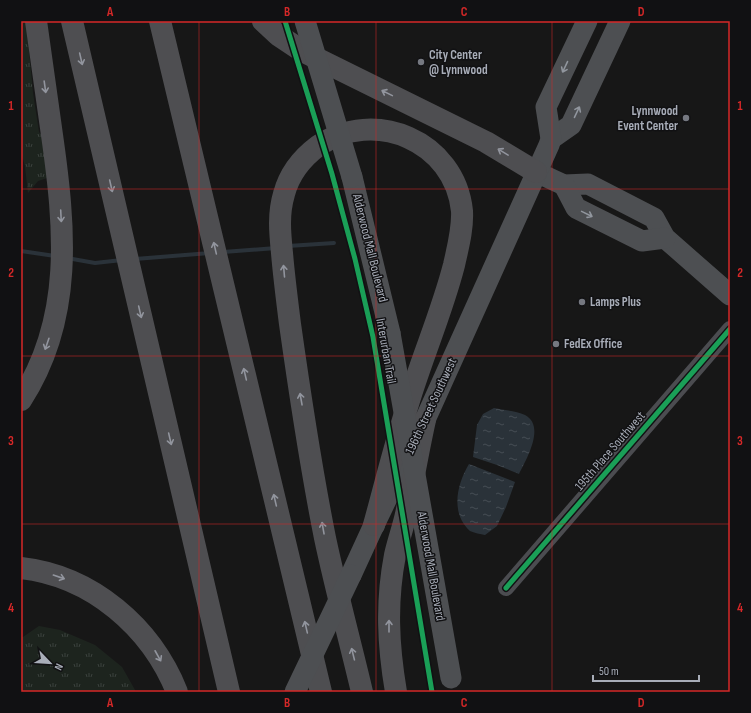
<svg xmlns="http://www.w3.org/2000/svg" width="751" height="713" viewBox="0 0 751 713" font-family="'Sofia Sans Condensed',sans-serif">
  <defs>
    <pattern id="grass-tufts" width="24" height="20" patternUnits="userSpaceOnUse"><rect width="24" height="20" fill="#1d241e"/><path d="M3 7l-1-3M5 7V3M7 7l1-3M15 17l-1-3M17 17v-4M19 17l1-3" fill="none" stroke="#3b413d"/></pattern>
    <pattern id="water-ripples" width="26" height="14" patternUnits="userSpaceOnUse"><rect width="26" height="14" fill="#2a3239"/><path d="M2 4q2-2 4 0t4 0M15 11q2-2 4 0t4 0" fill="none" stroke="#464d54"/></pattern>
  </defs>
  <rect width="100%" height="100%" fill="#171717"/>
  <g fill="url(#grass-tufts)">
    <polygon points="21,21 25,21 27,30 33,93 39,132 45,140 47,178 38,181 28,193 25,166 21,152"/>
    <polygon points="39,626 60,630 95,645 122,667 135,690 134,692 21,692 21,637 23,637"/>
  </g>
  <g fill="url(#water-ripples)">
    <path d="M 494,408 C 504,410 516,411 525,415 C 546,426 526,460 519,474 L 497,465 L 473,457 L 477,425 L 483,414 Z"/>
    <path d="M 469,464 L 515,482 L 506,507 L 497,526 L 485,535 C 481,534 474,533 470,531 C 450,513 457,484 469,464 Z"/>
  </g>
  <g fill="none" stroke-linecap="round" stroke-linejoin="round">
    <g stroke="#2a3239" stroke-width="4">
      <polyline points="288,246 334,243"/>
      <polyline points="21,251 55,256"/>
      <polyline points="223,252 276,248"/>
      <polyline points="67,258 95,263 122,260"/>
      <polyline points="135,259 210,253"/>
    </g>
    <polyline stroke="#4b4c50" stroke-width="16" points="506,588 730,329"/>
    <g stroke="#4d4f52" stroke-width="21">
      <polyline points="551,139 571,125 620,21"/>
      <polyline points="536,172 564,185 588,184 654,218 665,238 730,295"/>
      <polyline points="352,177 390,333"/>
      <polyline points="564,185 576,208 642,241 665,238"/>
      <polyline points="351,575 374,525 425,420 549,145 551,139 546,107 587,21"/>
    </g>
    <g stroke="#4e4e51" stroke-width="22">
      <polyline points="72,21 229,692"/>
      <polyline points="160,21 321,692"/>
      <polyline points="263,21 278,35 302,51 486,142 536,172"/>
      <path d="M 21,400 C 74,318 65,227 52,135 C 47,97 41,59 36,21"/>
      <path d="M 21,568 C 92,576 151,627 177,692"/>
      <path d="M 362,692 C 350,641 336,590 325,538 C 311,468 300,395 290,324 C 287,300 284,277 282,253 C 280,233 278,214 284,194 C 289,175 302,158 318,146 C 374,107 455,141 462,211 C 463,229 458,247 454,265 C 442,312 422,357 408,404 C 395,444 385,485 374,525"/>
      <path d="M 396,692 C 388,645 386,602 395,555 C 398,541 403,528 406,514 C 413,483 418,451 425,420"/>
    </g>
    <g stroke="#4d4f52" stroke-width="21">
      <polyline points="305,21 352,177"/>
      <polyline points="390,333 451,678"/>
      <polyline points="295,692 351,575"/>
    </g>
    <defs>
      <g id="cycleway">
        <polyline points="285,21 332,174 355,259 373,337 432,692"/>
        <polyline points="506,588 730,329"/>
      </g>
    </defs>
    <use href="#cycleway" stroke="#111113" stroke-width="8"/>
    <use href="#cycleway" stroke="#1a9f57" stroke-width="5"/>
  </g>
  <defs><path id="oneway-shaft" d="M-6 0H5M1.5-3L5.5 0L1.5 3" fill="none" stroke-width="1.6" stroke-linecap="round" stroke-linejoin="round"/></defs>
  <g stroke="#92959e">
    <use href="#oneway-shaft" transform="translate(81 59) rotate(77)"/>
    <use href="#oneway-shaft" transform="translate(45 87) rotate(82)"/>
    <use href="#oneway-shaft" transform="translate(387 93) rotate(-154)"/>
    <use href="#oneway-shaft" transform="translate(503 152) rotate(-149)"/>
    <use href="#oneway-shaft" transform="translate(111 186) rotate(77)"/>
    <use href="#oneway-shaft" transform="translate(61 216) rotate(87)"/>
    <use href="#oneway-shaft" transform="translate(215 248) rotate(-103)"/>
    <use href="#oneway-shaft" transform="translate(284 271) rotate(-95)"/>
    <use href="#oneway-shaft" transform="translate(140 312) rotate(77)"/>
    <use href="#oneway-shaft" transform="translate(47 344) rotate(109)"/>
    <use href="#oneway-shaft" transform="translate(245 374) rotate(-103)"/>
    <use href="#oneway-shaft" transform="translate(301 399) rotate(-100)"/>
    <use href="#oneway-shaft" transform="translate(170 439) rotate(77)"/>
    <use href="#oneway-shaft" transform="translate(275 500) rotate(-103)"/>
    <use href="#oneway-shaft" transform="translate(323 528) rotate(-100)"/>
    <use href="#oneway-shaft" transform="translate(59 577) rotate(19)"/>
    <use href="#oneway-shaft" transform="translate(389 626) rotate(-90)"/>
    <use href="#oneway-shaft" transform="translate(306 627) rotate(-103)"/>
    <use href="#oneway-shaft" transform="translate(353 654) rotate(-104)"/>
    <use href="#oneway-shaft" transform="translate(158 656) rotate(61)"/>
  </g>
  <g stroke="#91969e">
    <use href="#oneway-shaft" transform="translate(565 67) rotate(115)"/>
    <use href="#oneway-shaft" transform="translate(577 112) rotate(-65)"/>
    <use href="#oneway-shaft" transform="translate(587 214) rotate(26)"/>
  </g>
  <path fill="none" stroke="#d62828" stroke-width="1" stroke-opacity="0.55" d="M 199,21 L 199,692M 376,21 L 376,692M 552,21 L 552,692M 21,189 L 730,189M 21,356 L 730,356M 21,524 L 730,524"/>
  <g fill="#757880" stroke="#111113" stroke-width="1.5">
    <circle cx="421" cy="62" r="4"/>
    <circle cx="686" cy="118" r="4"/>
    <circle cx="582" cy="302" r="4"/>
    <circle cx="556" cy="344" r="4"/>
  </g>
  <g text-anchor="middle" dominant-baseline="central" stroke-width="3" stroke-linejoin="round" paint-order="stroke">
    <g font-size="13" font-weight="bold" fill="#a8adb8" stroke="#111113" text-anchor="start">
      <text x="429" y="55">City Center<tspan x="429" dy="15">@ Lynnwood</tspan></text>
      <text x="678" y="111" text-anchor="end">Lynnwood<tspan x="678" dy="15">Event Center</tspan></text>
      <text x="590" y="302">Lamps Plus</text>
      <text x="564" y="344">FedEx Office</text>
    </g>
    <g font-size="13" fill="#a8adb8" stroke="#111113">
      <text transform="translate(370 248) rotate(76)">Alderwood Mall Boulevard</text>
      <text transform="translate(386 351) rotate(80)">Interurban Trail</text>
      <text transform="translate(431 406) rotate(-65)">196th Street Southwest</text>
      <text transform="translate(610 451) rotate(-49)">195th Place Southwest</text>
      <text transform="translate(431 566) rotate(80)">Alderwood Mall Boulevard</text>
    </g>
  </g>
  <rect width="751" height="713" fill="none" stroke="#111113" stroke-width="44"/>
  <g transform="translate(50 663) rotate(115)" stroke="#111113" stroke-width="3" paint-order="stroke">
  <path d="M0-3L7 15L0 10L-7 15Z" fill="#a8adb8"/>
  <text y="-6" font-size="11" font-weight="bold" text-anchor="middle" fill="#a8adb8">N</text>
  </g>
  <path d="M593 675v6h106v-6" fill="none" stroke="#a8adb8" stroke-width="2"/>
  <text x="599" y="675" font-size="12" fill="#a8adb8" stroke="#111113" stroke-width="3" paint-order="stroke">50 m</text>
  <rect x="22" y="22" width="707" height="669" fill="none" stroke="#d62828" stroke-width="1.5"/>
  <g font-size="13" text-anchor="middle" font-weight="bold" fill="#d62828">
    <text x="110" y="16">A</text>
    <text x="287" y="16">B</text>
    <text x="464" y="16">C</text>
    <text x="641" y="16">D</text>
    <text x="11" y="110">1</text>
    <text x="740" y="110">1</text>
    <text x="11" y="277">2</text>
    <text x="740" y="277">2</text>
    <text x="11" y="445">3</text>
    <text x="740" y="445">3</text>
    <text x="11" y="612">4</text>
    <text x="740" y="612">4</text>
    <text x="110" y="707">A</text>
    <text x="287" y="707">B</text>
    <text x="464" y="707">C</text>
    <text x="641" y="707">D</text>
  </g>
</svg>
